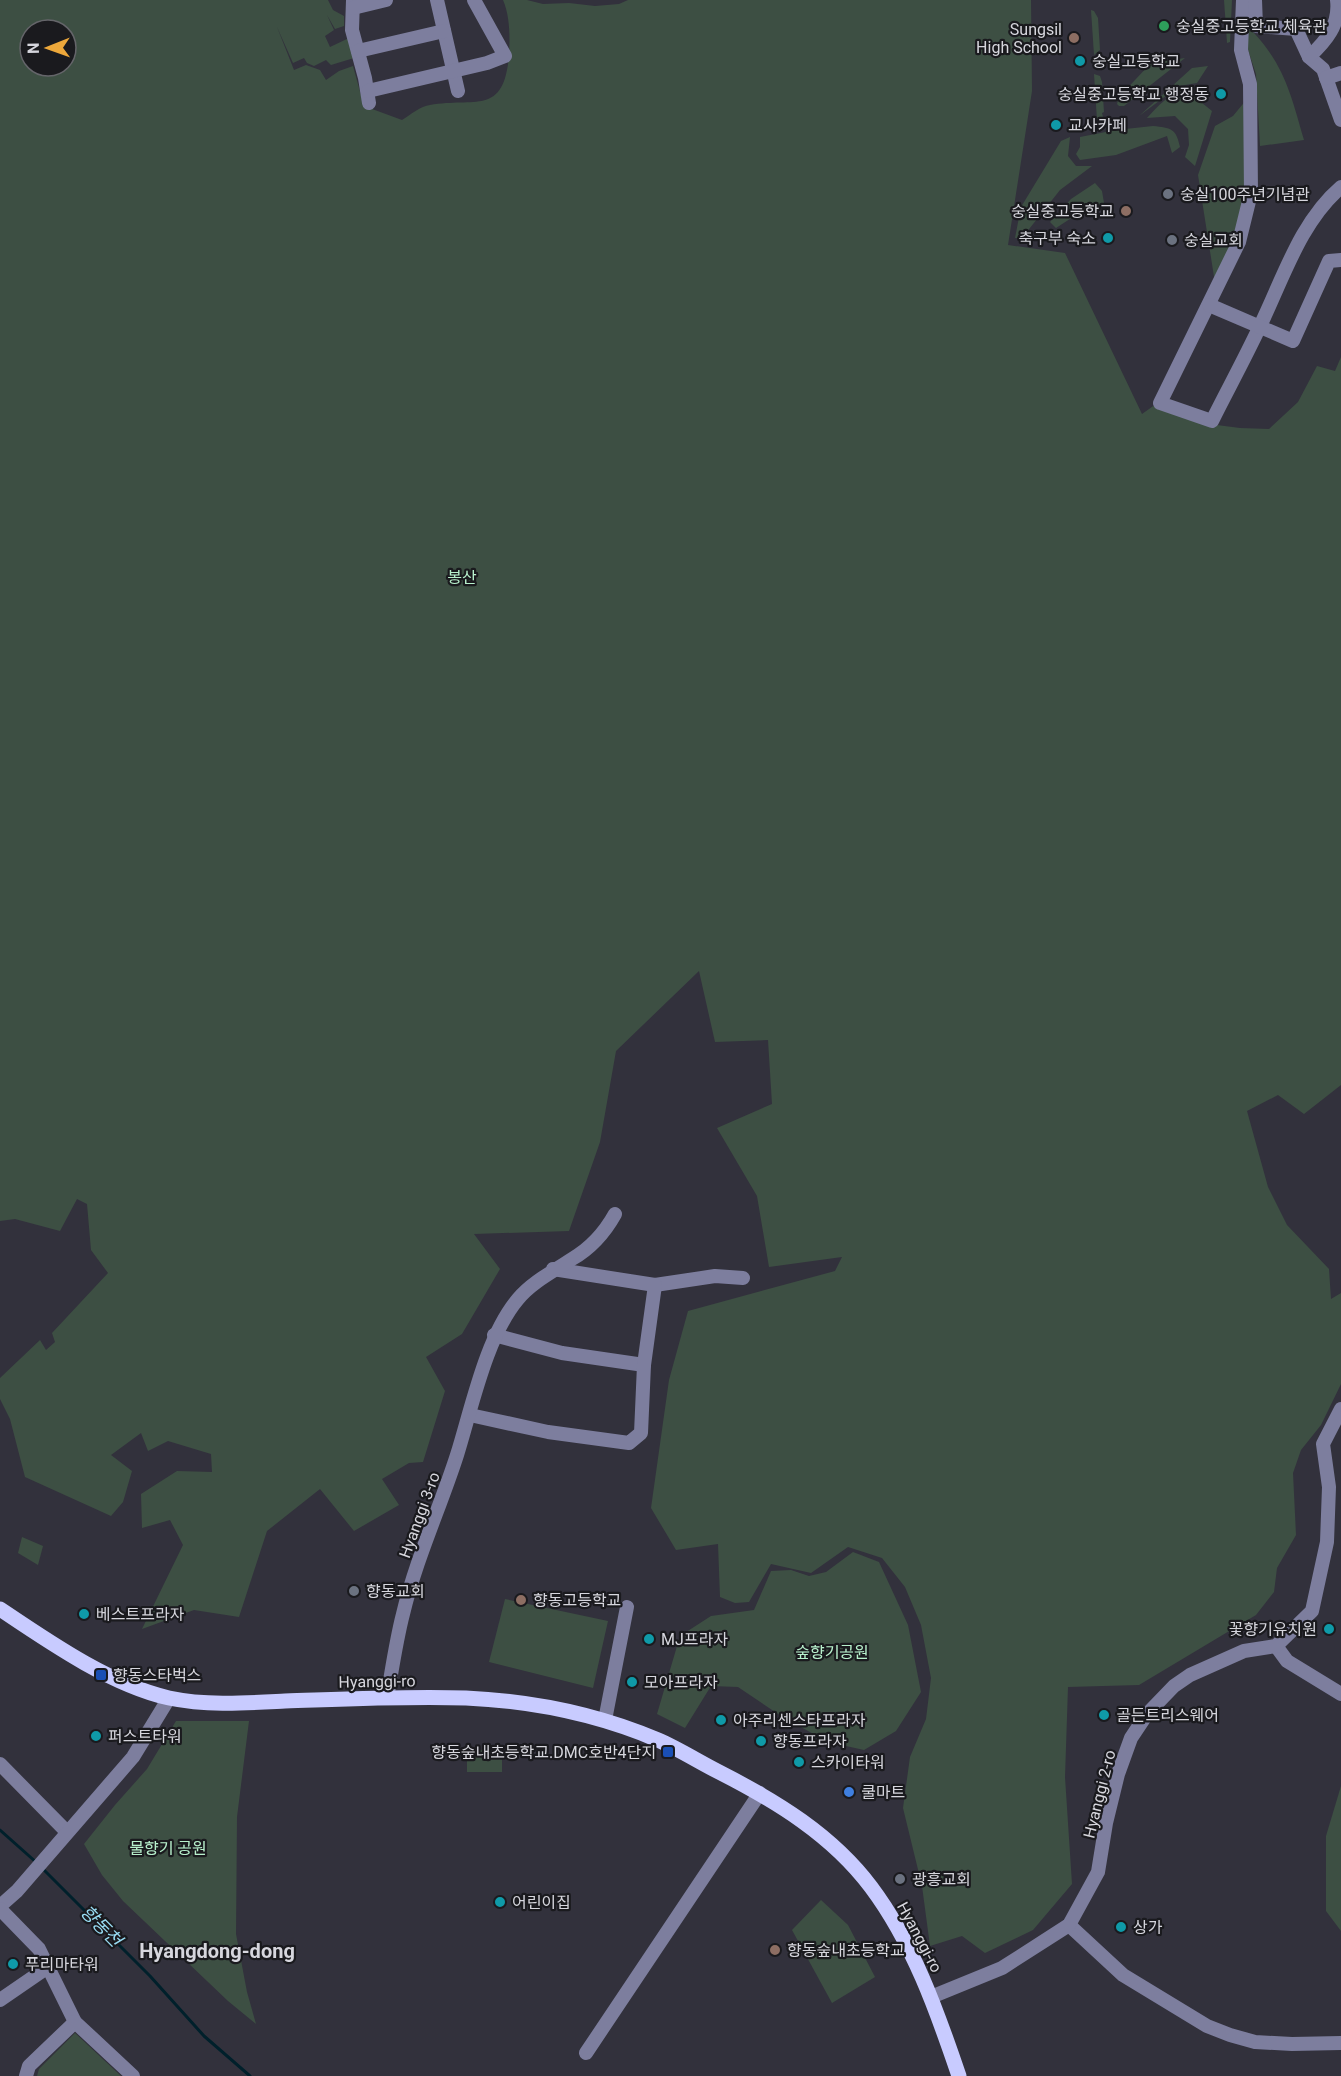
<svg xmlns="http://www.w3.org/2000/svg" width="1341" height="2076" viewBox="0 0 1341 2076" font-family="Roboto,'Noto Sans KR',sans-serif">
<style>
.green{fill:#3d4f43;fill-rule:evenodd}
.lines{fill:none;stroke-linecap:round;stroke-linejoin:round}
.stream{stroke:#00202b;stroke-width:3}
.minor{stroke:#7d7e9e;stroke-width:14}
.major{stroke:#c8cbff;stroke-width:15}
.leisure-dot{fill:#2e9e5b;stroke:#1a1a1e;stroke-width:2}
.education-dot{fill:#8d6e63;stroke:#1a1a1e;stroke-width:2}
.culture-dot{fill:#0f9aa8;stroke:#1a1a1e;stroke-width:2}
.worship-dot{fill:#6b7280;stroke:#1a1a1e;stroke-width:2}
.transit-dot{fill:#1a4fb4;stroke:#1a1a1e;stroke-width:2}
.shop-dot{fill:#3f7fe0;stroke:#1a1a1e;stroke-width:2}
.labels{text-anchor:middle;stroke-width:4.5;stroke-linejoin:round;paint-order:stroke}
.poi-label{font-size:16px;fill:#d6d6dd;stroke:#1a1a1e;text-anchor:start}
.park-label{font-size:16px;fill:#b8f1cd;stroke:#1a1a1e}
.street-label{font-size:16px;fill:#d6d6dd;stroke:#1a1a1e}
.water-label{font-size:18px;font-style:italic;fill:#98dcf3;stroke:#1a1a1e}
.quarter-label{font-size:20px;font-weight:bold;fill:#d6d6dd;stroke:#1a1a1e}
</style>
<rect width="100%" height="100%" fill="#32313c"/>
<g class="green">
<path d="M0 0H328L333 10 344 16V26L335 29 327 15 334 30 325 36 330 47 349 38 354 58 331 65 326 60 314 66 307 63 304 58 293 63 277 27 294 70 306 65 320 70 326 80 339 71 353 66 364 106 402 120C410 115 421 106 430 105 475 97 504 117 509 55 510 37 510 16 503 0H527L543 4 569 3 595 6 619 4 628 0H1031L1032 91 1008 245 1065 253 1142 414 1156 404 1209 424 1240 428 1269 429 1298 402 1317 366 1335 371 1341 357V1085L1304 1114 1278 1095 1247 1111 1268 1187 1287 1225 1329 1269 1331 1299 1341 1293V1384L1321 1425 1301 1450 1293 1473 1296 1535 1277 1568 1274 1592 1256 1615 1139 1685 1068 1687 1065 1777 1072 1884 1033 1930 985 1953 962 1936 930 1946 922 1886 903 1808 910 1757 926 1719 931 1678 921 1625 905 1587 882 1558 848 1547 811 1573 771 1564 749 1602 735 1603 720 1597 718 1544 676 1550 651 1508 669 1380 688 1311 835 1271 842 1257 769 1267 757 1196 717 1128 772 1104 768 1040 715 1042 699 971 616 1051 600 1142 569 1231 474 1234 500 1269 462 1334 426 1357 445 1391 423 1462 409 1463 382 1479 399 1505 354 1531 320 1489 267 1531 239 1617 194 1610 142 1629 183 1545 170 1520 142 1528 141 1494 177 1471 212 1472 211 1454 168 1441 148 1451 141 1433 111 1455 132 1471 123 1502 111 1516 25 1477 10 1419 0 1399V1378L40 1340 46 1350 55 1342 52 1333 108 1273 91 1250 87 1204 77 1199 60 1231 15 1219 0 1221ZM30 30H66V66H30Z"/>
<path d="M1224 0H1232L1230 42 1227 43Z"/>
<path d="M1091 10 1094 11 1098 18 1100 50 1094 55Z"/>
<path d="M1245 24C1283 60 1290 91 1304 140L1260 146 1256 74 1247 47Z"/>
<path d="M1185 58 1124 106H1119L1117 104 1119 97 1151 63Z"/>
<path d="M1208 66 1197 83 1179 86 1139 116 1192 68Z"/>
<path d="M1094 74 1100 76 1102 82 1104 112 1102 113 1103 117 1097 120Z"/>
<path d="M1186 90 1212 111 1195 166 1185 157 1189 145 1188 129 1175 116 1147 118C1159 105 1168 94 1186 90Z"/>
<path d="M1247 99V190L1235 244 1215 283 1198 175 1215 126 1233 116Z"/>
<path d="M1153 126C1171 128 1176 128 1180 147L1172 153 1167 136 1116 155 1080 160 1076 154 1080 147V137L1116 130Z"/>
<path d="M1070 137 1068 156 1076 166H1092L1060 190 1022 238H1015L1021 207 1061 141Z"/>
<path d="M1095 183 1102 191 1105 209 1096 202 1056 228 1050 222 1071 199Z"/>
<path d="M22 1537 43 1546 38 1565 18 1553Z"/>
<path d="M853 1552 879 1562 908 1625 921 1692 896 1731 864 1750 828 1742 781 1716 738 1687 711 1686 685 1728 657 1714 680 1636 711 1616 754 1610 771 1571 791 1570 809 1576 826 1572Z"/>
<path d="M505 1599 608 1621 593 1688 489 1662Z"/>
<path d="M176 1721H249L237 1817 236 1934 247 1992 256 2024 228 2001 123 1901 102 1875 84 1844 115 1805 147 1769Z"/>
<path d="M467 1749 502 1751V1772H467Z"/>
<path d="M1341 1786V1931L1326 1911V1836Z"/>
<path d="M821 1900 848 1925 875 1977 832 2003 792 1930Z"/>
<path d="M75 2033 121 2076H37L39 2069Z"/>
</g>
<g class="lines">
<g class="stream">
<path d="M0 1830 37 1863"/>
<path d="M41 1867 150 1976 204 2036 250 2076"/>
</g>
<g class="minor">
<path d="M353 0 352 30 365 78 369 103"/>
<path d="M437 0 458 91"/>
<path d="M1243 0 1241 50 1250 84 1251 193 1239 242 1160 403 1212 421C1228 389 1245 358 1260 326 1283 279 1300 222 1341 187"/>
<path d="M1255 0 1256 26 1296 29 1309 57 1323 69 1341 120"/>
<path d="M353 8 386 0"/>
<path d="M358 51 444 31"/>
<path d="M1309 57C1326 41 1340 25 1337 0"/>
<path d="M1326 78 1341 73"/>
<path d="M368 91 487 63 505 56 474 0"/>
<path d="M1209 305 1293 341 1329 261 1341 260"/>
<path d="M655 1285 715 1276 743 1278"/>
<path d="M494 1335 562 1353 644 1365"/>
<path d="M470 1415 548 1432 629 1443 641 1433 644 1365 655 1285 553 1269"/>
<path d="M1276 1646 1287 1661 1341 1694"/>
<path d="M387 1698C392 1670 396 1641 403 1614 416 1559 440 1508 457 1455 472 1407 486 1337 518 1299 532 1282 554 1271 572 1259 591 1248 605 1232 615 1214"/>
<path d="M605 1720 627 1607"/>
<path d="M0 1764 67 1832"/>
<path d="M0 1906 17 1891 133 1757 169 1698"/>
<path d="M0 1909 39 1949 75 2022 133 2076"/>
<path d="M1069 1925 1123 1975 1207 2026 1230 2035 1255 2042 1292 2044 1341 2043"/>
<path d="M931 1997 1002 1968 1069 1925 1098 1872 1106 1823 1118 1774 1131 1738 1147 1714 1174 1686 1190 1675 1244 1651 1276 1646 1312 1611 1327 1542 1329 1487 1323 1444 1341 1409"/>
<path d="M0 2000 48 1967"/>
<path d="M586 2053 760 1793"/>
<path d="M26 2076 29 2066 75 2022"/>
</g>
<path class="major" d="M0 1609C49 1642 111 1685 169 1698 207 1706 247 1703 285 1701 345 1699 406 1696 466 1698 531 1701 597 1714 658 1740 679 1749 699 1762 719 1772 776 1801 832 1835 871 1887 913 1943 937 2011 959 2076"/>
</g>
<circle class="leisure-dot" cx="1164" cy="26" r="6"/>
<g class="education-dot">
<circle cx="1074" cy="38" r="6"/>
<circle cx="1126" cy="211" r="6"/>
<circle cx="521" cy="1600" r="6"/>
<circle cx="775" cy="1950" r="6"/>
</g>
<g class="culture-dot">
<circle cx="1080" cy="61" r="6"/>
<circle cx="1221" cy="94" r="6"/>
<circle cx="1056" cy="125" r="6"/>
<circle cx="1108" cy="238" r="6"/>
<circle cx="84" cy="1614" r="6"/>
<circle cx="1329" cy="1629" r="6"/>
<circle cx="649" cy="1639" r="6"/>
<circle cx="632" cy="1682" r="6"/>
<circle cx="1104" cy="1715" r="6"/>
<circle cx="721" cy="1720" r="6"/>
<circle cx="96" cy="1736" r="6"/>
<circle cx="761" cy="1741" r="6"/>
<circle cx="799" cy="1762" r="6"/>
<circle cx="500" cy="1902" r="6"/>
<circle cx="1121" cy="1927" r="6"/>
<circle cx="13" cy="1964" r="6"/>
</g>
<g class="worship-dot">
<circle cx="1168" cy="194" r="6"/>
<circle cx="1172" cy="240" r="6"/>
<circle cx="354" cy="1591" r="6"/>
<circle cx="900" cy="1879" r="6"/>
</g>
<g class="transit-dot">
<rect x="95" y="1669" width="12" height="12" rx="3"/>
<rect x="662" y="1746" width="12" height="12" rx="3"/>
</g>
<circle class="shop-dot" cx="849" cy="1792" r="6"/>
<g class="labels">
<g class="poi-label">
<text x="1176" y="32">숭실중고등학교 체육관</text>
<text x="1062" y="35" text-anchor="end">Sungsil<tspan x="1062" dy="18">High School</tspan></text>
<text x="1092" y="67">숭실고등학교</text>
<text x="1209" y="100" text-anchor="end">숭실중고등학교 행정동</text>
<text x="1068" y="131">교사카페</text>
<text x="1180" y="200">숭실100주년기념관</text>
<text x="1114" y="217" text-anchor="end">숭실중고등학교</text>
<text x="1096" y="244" text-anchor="end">축구부 숙소</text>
<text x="1184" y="246">숭실교회</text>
<text x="366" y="1597">향동교회</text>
<text x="533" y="1606">향동고등학교</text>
<text x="96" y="1620">베스트프라자</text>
<text x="1317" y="1635" text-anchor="end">꽃향기유치원</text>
<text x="661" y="1645">MJ프라자</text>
<text x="113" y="1681">향동스타벅스</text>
<text x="644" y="1688">모아프라자</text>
<text x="1116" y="1721">골든트리스웨어</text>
<text x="733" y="1726">아주리센스타프라자</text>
<text x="108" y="1742">퍼스트타워</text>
<text x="773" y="1747">향동프라자</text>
<text x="656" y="1758" text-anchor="end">향동숲내초등학교.DMC호반4단지</text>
<text x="811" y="1768">스카이타워</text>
<text x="861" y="1798">쿨마트</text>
<text x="912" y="1885">광흥교회</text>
<text x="512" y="1908">어린이집</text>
<text x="1133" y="1933">상가</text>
<text x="787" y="1956">향동숲내초등학교</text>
<text x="25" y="1970">푸리마타워</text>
</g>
<g class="park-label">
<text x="462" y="583">봉산</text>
<text x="832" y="1658">숲향기공원</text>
<text x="168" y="1854">물향기 공원</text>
</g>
<g class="street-label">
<text transform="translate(419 1515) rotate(-70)" y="6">Hyanggi 3-ro</text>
<text transform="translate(377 1681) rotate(-1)" y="6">Hyanggi-ro</text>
<text transform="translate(1099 1794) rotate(-76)" y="6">Hyanggi 2-ro</text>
<text transform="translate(920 1937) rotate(62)" y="6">Hyanggi-ro</text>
</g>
<g class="water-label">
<text transform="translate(101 1926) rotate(45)" y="6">향동천</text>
</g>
<g class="quarter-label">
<text x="217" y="1958">Hyangdong-dong</text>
</g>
</g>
<g transform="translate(48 48) rotate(269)"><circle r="28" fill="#1a1a1e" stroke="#65656a" stroke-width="1.5"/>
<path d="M0-4.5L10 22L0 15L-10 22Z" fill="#eda83b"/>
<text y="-9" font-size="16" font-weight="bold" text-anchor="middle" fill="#d6d6dd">N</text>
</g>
</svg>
